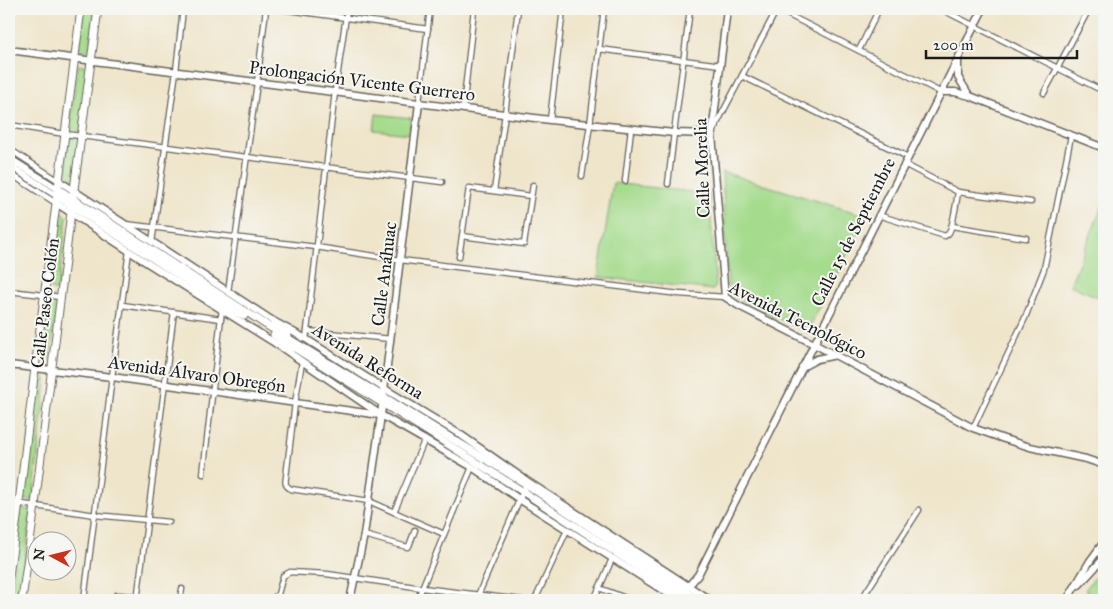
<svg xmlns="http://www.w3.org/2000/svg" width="1113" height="609" viewBox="0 0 1113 609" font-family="'IM FELL Great Primer',serif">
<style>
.green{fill:#a4db8c;stroke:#607c54}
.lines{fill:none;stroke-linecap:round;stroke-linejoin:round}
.street-casing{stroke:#666259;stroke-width:7}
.secondary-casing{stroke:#666259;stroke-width:9}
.primary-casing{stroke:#666259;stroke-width:9}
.street{stroke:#fff;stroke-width:4.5}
.secondary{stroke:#fff;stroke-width:6}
.primary{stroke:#fff;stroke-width:7}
.labels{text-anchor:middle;stroke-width:4;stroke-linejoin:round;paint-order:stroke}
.street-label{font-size:18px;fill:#1c1c1c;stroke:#f6f6f2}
</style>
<rect width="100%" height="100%" fill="#f6f6f2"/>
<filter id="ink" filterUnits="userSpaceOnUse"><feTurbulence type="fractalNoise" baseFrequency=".02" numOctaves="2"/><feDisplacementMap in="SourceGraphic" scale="10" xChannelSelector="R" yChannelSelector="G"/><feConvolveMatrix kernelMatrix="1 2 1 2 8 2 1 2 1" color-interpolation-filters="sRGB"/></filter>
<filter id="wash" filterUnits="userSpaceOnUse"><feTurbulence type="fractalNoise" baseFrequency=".0096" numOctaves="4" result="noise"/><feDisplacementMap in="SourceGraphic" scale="20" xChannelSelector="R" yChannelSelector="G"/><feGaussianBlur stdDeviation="1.12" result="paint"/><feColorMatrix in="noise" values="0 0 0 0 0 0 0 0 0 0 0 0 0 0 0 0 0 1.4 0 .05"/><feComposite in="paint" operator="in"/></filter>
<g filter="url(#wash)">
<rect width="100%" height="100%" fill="#efe5ca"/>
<g class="green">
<path d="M84 9H95L90 48 87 51 81 50 79 46Z"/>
<path d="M78 65 89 67 74 186 62 180Z"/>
<path d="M376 114 411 118 409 134 374 130Z"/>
<path d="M722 172 867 216 807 332 734 297 728 285Z"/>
<path d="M613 183 709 194 716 286 713 290 598 277Z"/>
<path d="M1104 202V300L1070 285Z"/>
<path d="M61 213 65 214 67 217 58 288 54 291 49 287 57 216Z"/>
<path d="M47 300 57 301 50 358 47 361 44 362 40 360 39 357Z"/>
<path d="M42 376 46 378V382L33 500H22L36 380 38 377Z"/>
<path d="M21 508 31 510 20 600H9Z"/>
<path d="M1104 566V600H1101L1085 590Z"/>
</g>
</g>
<g filter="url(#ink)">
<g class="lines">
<defs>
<g id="street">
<path d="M281 9 428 29"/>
<path d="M777 9 940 92"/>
<path d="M941 9 1097 88"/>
<path d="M599 49 721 65"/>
<path d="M859 50 879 9"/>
<path d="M742 76 908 157"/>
<path d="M1044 93 1089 9"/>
<path d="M419 103 430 9"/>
<path d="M463 109 474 9"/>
<path d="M550 120 563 9"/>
<path d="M9 125 65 134 442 182"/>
<path d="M714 129 777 9"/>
<path d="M9 149 59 181"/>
<path d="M904 164 958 192 1031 202"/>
<path d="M9 173 56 203"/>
<path d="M582 176 590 125 604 9"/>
<path d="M625 181 631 129"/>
<path d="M668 184 674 133 690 9"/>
<path d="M494 191 505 114 518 9"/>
<path d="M878 215 945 236C946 235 947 235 948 234 952 231 957 199 958 192"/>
<path d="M125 224 316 247 400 260 679 294 725 297"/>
<path d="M952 226 1026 238"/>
<path d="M462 236 524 244 533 185"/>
<path d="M152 242 176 71 183 9"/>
<path d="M459 257 469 188 531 196"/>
<path d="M9 291 61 297"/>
<path d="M228 292 257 83 266 9"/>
<path d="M122 305 221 319"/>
<path d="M307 331 391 339"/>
<path d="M306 339 335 92 347 9"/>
<path d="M302 362 295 403 286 477C285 483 285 486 291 489L369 501 444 534"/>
<path d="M973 428 1025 318 1044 269 1071 136"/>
<path d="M203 474 222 309"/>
<path d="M9 502 95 515 169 522"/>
<path d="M394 512 425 439"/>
<path d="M364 535 407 547 409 546 415 530"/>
<path d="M599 588 631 600"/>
<path d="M117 595 136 596 138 593 174 312"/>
<path d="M84 600 112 377 129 251"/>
<path d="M180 600 182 589"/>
<path d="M272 600 278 594 283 576 290 572 327 574 422 588 522 600"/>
<path d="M417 600 472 467"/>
<path d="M476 600 527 482"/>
<path d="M535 600 567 530"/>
<path d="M594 600 612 559"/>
<path d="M861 600 919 510"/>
</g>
<g id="secondary">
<path d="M727 9 712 134 725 297 739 306 814 344 973 428 1004 439 1030 447 1086 459 1104 465"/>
<path d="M9 50 550 120 674 133 712 134"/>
<path d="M958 60V77L969 95"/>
<path d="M940 92H955L970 96 1104 148"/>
<path d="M9 158 58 189"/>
<path d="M9 165 57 196"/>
<path d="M59 181 273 321 306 339 385 389 461 435 527 481 710 600"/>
<path d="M56 203 149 264 278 345 381 415 472 467 519 499 678 600"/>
<path d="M9 365 112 377 380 415"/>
<path d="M802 367 817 359 836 355"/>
<path d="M1079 585 1104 558"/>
<path d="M686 589 698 575 983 9"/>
<path d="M350 600 364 535 381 415 419 103"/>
<path d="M1067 600 1090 561 1104 542"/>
</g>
<g id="primary">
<path d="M58 189 268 326 526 484 698 600"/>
<path d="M57 196 223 304 244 316"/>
<path d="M273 321 287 334"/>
<path d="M274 335 522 491 688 600"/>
<path d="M278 345 292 348"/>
<path d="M9 576 19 503 35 368 81 9"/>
<path d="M22 600 35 505 71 212 98 9"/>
</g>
</defs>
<use href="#street" class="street-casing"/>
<use href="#secondary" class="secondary-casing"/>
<use href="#primary" class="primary-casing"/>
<use href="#street" class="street"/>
<use href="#secondary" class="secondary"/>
<use href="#primary" class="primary"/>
</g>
</g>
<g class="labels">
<g class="street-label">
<text transform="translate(362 81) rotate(7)" y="6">Prolongación Vicente Guerrero</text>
<text transform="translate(702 168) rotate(-92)" y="6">Calle Morelia</text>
<text transform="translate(853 232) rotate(-63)" y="6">Calle 15 de Septiembre</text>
<text transform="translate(384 274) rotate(-83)" y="6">Calle Anáhuac</text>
<text transform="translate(45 303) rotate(-83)" y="6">Calle Paseo Colón</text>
<text transform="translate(798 320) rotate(27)" y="6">Avenida Tecnológico</text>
<text transform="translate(368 361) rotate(32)" y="6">Avenida Reforma</text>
<text transform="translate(197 374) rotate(8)" y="6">Avenida Álvaro Obregón</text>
</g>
</g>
<rect width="1113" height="609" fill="none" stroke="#f6f6f2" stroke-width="30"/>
<g transform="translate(52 556) rotate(277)"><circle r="24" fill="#f6f6f2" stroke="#9f9f9c"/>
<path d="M0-4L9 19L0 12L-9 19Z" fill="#c8321e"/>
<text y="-8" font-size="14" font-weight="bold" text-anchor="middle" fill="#1c1c1c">N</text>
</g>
<path d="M926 50v8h151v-8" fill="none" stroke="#1c1c1c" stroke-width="2.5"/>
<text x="933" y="50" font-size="15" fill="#1c1c1c" stroke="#f6f6f2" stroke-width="4" paint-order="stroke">200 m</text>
</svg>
